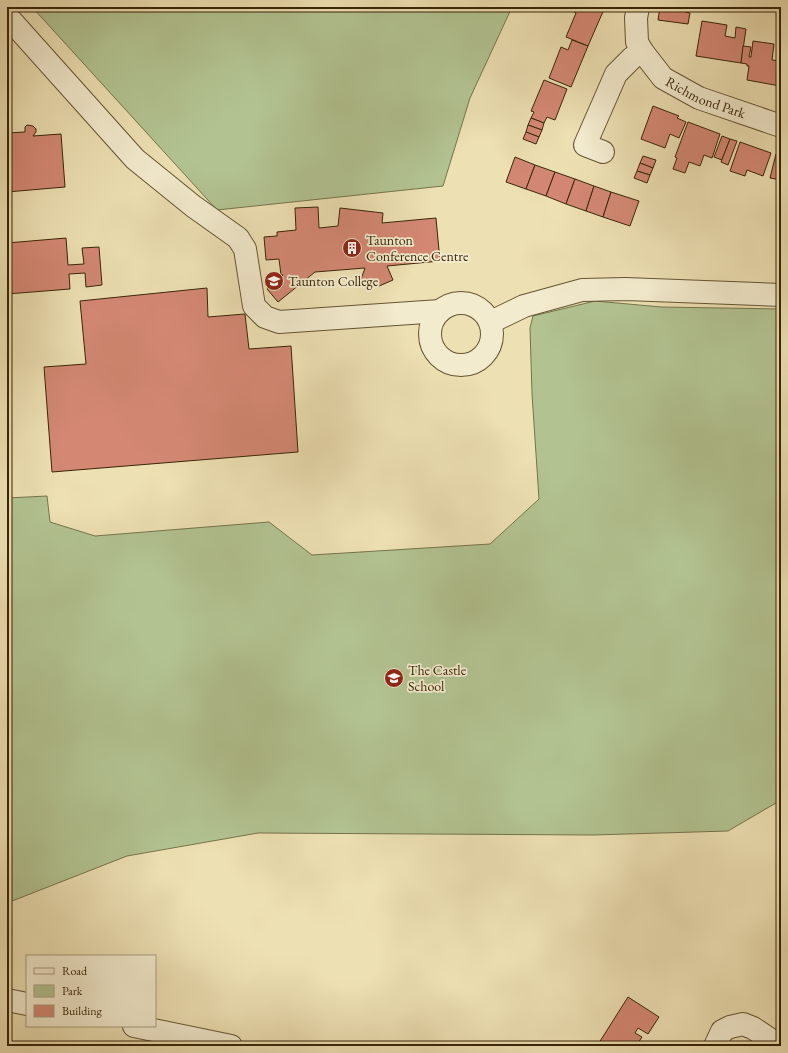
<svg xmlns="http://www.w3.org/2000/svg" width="788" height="1053" viewBox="0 0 788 1053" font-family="'EB Garamond',serif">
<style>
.green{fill:#b2c391;stroke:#75744c}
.building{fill:#d48874;stroke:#382507}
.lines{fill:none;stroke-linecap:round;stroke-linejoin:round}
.minor-casing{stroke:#655432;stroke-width:24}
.minor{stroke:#f3ebce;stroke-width:22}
.labels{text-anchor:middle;stroke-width:3.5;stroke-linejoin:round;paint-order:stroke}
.street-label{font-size:14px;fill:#382507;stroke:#f3ebce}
.poi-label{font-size:14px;fill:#382507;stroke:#f3ebce;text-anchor:start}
</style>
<rect width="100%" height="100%" fill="#ede0b3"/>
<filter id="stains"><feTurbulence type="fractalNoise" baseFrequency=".005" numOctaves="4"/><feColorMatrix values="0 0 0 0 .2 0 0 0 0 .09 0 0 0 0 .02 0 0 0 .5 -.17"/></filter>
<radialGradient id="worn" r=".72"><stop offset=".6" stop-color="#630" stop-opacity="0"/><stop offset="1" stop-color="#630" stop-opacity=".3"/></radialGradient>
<g class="green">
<path d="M32 7H512L470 98 443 186 217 210Z"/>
<path d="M595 301 661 307 781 309V800L728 831 593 835 258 833 127 856 7 903V498L47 496 50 522 95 536 269 522 312 555 490 544 539 499 532 394 530 328 533 316Z"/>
</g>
<g class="building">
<path d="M572 7H605L588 46 566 37 576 13 571 10Z"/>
<path d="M660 7H686L685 12 690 13 688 24 658 20Z"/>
<path d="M702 21 727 25 725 36 735 38 736 27 746 29 741 63 696 56Z"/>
<path d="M572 40 588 46 571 87 549 78 561 47 568 50Z"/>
<path d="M753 41 774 44 772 60 781 61 780 86 747 80 749 66H747V64L741 63 743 46 751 47 749 57H751Z"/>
<path d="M544 80 567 89 555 120 547 117 544 123 531 118 534 112 531 111Z"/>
<path d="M653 106 679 116 677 118 686 122 679 138 670 134 665 148 641 139Z"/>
<path d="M531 118 544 123 542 130 528 125Z"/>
<path d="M688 122 720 134 712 158 704 155 700 166 689 162 685 173 673 169 677 158 675 157Z"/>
<path d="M27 125 33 126 36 129V132L33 136 61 134 65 187 7 192V133L25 132V127Z"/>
<path d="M528 125 542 130 539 137 526 132Z"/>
<path d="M526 132 539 137 536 144 523 139Z"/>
<path d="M722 136 730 139 722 160 714 157Z"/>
<path d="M730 139 737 141 728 165 721 162Z"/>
<path d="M740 142 771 153 763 176 747 170 745 176 730 171Z"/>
<path d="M776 154 781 155V187L779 186 781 180 770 178Z"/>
<path d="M643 156 656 160 653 168 640 163Z"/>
<path d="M515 157 535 165 526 189 506 182Z"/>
<path d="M640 163 653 168 650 175 637 171Z"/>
<path d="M535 165 555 172 546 196 526 189Z"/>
<path d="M637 171 650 175 647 183 634 178Z"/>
<path d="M555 172 575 179 566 204 546 196Z"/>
<path d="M575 179 594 186 586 211 566 204Z"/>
<path d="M594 186 611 192 603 217 586 211Z"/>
<path d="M611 192 639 201 630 226 603 217Z"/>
<path d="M318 207 319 228 338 226 340 208 383 213 382 223 436 218 440 261 387 266 393 280 379 286H375L360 282 365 268 315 272 278 302 267 289 283 275H281L279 259 266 260 264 237 277 236V232L296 230 295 208Z"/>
<path d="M66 238 68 265 84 264 82 248 99 247 102 285 86 287 85 273 69 274 70 289 7 294V243Z"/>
<path d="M207 288 208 317 245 314 249 349 291 346 298 452 52 472 44 367 86 364 80 301Z"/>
<path d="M628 997 659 1017 648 1034 638 1028 635 1033 642 1037 636 1046H632L629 1044 628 1046H597Z"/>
</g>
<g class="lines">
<defs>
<g id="minor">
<path id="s1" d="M638 7 636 18 637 42 642 51 663 78 699 98 781 126"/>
<path d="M7 16 135 159 193 206 238 238 245 249 254 306 265 317 279 322 440 311"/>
<path d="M603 152 585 145 616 74 632 58 642 51"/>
<circle cx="461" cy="334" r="31"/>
<path d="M491 322 524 306 582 290 626 289 781 295"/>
<path d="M7 1000 27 1004"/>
<path d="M134 1026 231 1046"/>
<path d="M715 1046 722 1031 730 1027 743 1024 753 1028 780 1046"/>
</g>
</defs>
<use href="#minor" class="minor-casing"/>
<use href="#minor" class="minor"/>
</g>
<defs>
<symbol id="building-disc" viewBox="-11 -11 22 22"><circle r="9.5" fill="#8f2418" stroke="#f3ebce"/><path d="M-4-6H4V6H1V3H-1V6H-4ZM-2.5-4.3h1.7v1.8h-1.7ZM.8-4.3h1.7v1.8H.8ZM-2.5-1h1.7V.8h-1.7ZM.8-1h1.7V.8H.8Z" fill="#fff"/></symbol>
<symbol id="university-disc" viewBox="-11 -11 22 22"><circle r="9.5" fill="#8f2418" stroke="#f3ebce"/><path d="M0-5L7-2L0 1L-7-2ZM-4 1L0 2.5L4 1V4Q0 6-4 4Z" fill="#fff"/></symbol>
<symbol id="school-disc" viewBox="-11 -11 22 22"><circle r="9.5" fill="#8f2418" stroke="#f3ebce"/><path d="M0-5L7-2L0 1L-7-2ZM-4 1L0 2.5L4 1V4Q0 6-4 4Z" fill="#fff"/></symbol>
</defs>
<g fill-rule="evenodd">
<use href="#building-disc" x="341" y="237" width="22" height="22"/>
<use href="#university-disc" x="263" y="270" width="22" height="22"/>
<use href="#school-disc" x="383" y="667" width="22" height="22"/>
</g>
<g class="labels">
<g class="street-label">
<text dy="5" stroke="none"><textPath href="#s1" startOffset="127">Richmond Park</textPath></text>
</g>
<g class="poi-label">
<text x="366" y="245">Taunton<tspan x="366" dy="16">Conference Centre</tspan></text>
<text x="288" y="286">Taunton College</text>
<text x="408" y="675">The Castle<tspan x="408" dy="16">School</tspan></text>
</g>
</g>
<rect width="788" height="1053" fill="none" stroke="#ede0b3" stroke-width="24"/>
<rect x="8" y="8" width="772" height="1037" fill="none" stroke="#382507" stroke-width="2"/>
<rect x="12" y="12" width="764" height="1029" fill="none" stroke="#382507"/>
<rect x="26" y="955" width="130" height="72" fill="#f3ebce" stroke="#a89c7e"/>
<rect x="34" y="968" width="20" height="6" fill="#f3ebce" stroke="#a89c7e"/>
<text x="62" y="975" font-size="12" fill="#382507">Road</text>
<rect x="34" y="985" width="20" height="12" fill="#b2c391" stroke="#a89c7e"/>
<text x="62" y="995" font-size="12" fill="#382507">Park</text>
<rect x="34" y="1005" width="20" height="12" fill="#d48874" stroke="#a89c7e"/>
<text x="62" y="1015" font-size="12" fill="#382507">Building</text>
<rect width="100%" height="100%" filter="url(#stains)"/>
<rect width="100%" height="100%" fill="url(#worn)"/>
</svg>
